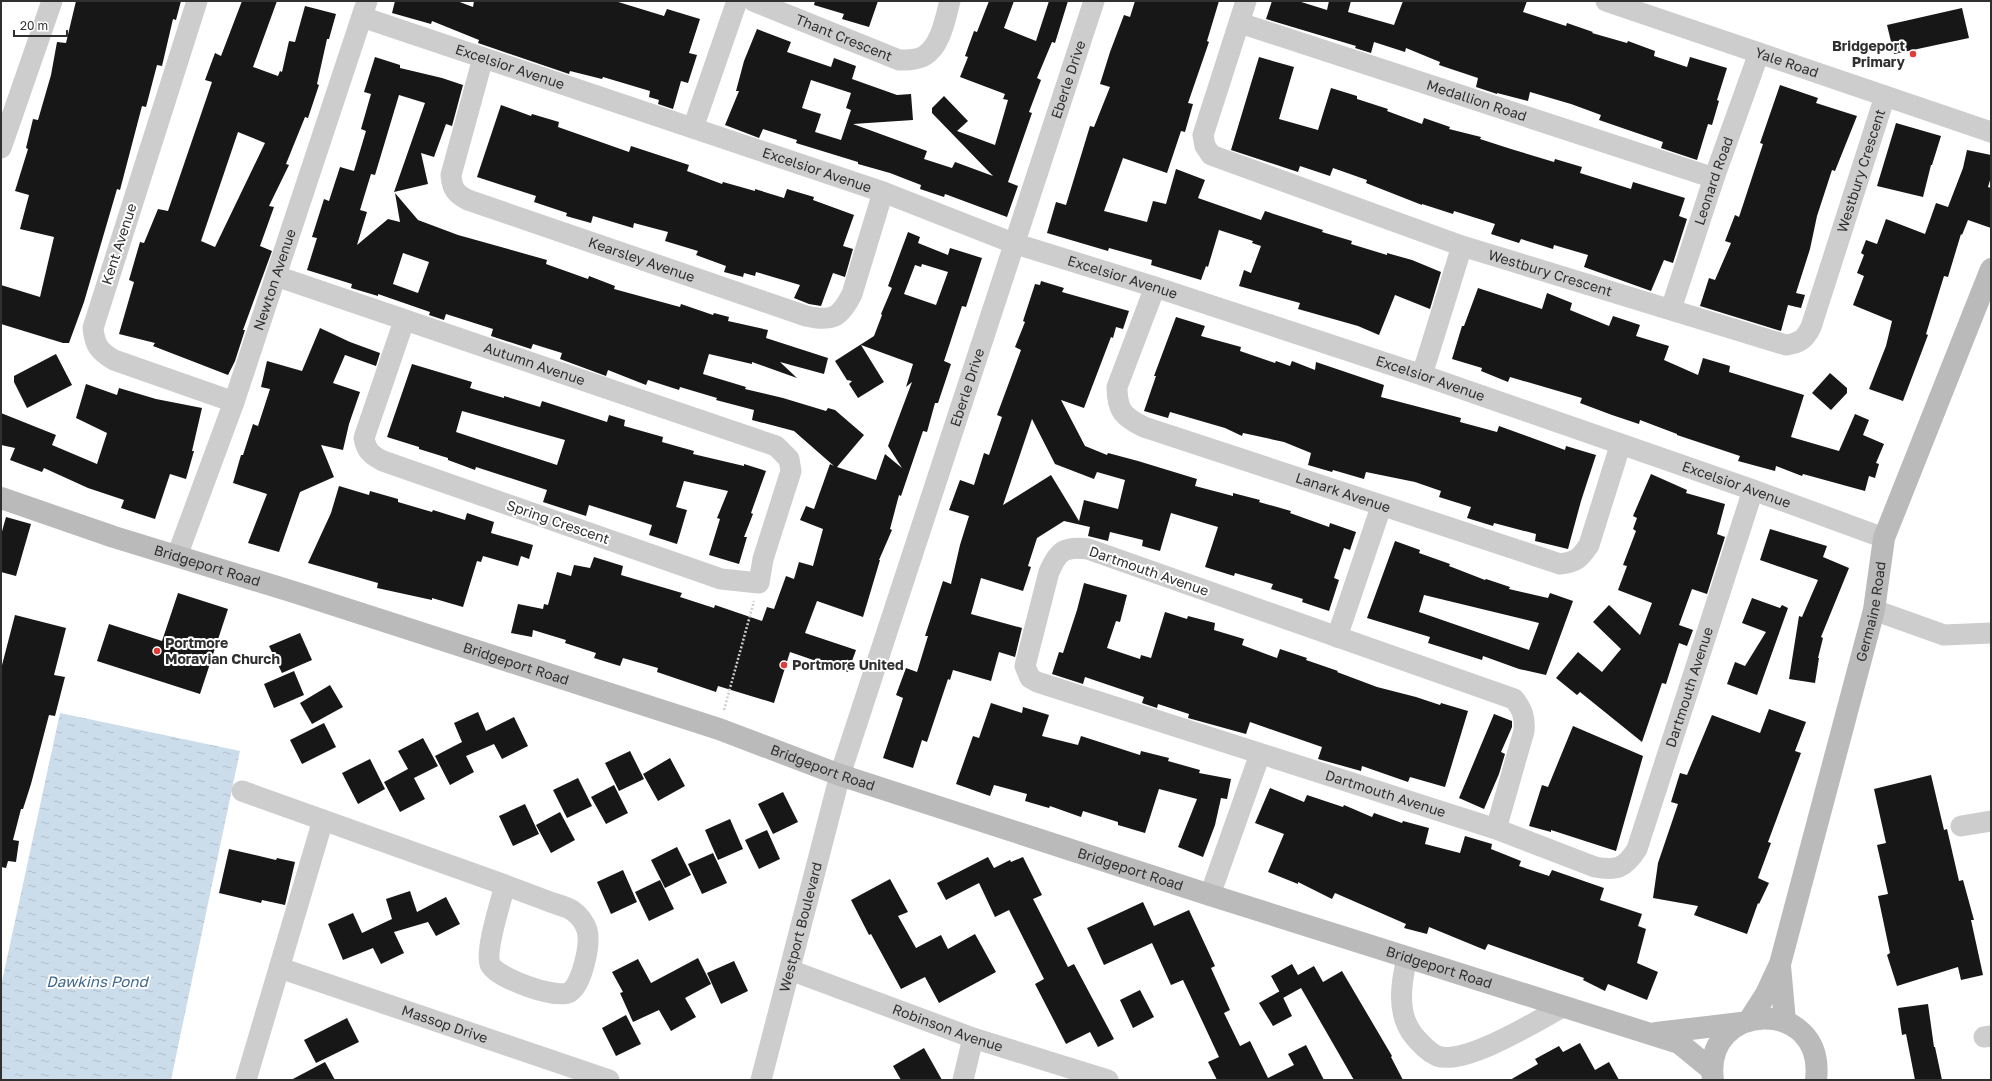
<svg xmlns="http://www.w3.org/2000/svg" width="1992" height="1081" viewBox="0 0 1992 1081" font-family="'Golos Text',sans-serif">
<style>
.water{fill:url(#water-ripples)}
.building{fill:#171717;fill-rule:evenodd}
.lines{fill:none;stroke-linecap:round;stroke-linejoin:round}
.path{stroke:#cdcdcd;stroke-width:2.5;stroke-dasharray:2 2;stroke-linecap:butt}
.street{stroke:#cdcdcd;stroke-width:21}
.secondary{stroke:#bababa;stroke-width:22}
.poi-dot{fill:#e03c38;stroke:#fff;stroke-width:1.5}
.labels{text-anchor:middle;stroke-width:4;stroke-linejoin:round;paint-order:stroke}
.street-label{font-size:14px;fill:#303030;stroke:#fff}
.poi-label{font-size:14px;font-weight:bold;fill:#303030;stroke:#fff;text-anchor:start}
.water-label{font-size:15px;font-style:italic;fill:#3f6990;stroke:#fff}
</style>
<defs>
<pattern id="water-ripples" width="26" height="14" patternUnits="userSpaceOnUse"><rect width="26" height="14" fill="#cbdceb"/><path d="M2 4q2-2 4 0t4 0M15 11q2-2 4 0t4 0" fill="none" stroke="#afbdca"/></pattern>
</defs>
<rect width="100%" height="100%" fill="#fff"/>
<path class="water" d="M60 713 240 751 171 1080H1V986Z"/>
<g class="building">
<path d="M76 1H181L176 20 173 19 162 66 157 65 146 107 142 106 120 190 117 189 84 302 69 343H63L1 324V285L40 297 54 237 20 229 29 195 15 191 28 149 26 148 33 119 38 120 51 75 57 42 66 43Z"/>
<path d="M242 1H277L253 67 278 76 280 71 282 72 289 41 295 42 305 6 336 14 329 39H327L317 84 319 85 308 118 305 117 286 164 289 165 269 206 274 207 260 246 272 251 243 330H245L235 361 228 375 153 346 155 343 119 334 134 282 129 280 140 242 144 243 158 209 168 211 212 82 205 80 215 53 221 56ZM238 132 265 143 215 247 201 241Z"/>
<path d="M395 1H457L473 7 474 1H615L664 16 667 9 700 19 689 53 697 55 688 83 681 81 673 109 658 104 659 100 649 97 650 91 603 77 602 79 570 71 569 74 478 43 479 40 432 21 431 24 392 13Z"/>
<path d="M815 1H878L869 27 842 19 844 14 814 5Z"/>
<path d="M989 1H1014L1004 28 1036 41 1049 1H1068L1055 43 1052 42 1037 78 1041 80 1029 112 1032 113 1008 182 1018 186 1007 217 945 194 944 197 920 189 921 185 890 173 858 164V162L796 143 797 140 763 129 759 138 725 125 739 91H736L744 61 757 29 791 42 787 52 831 67 834 58 856 66 852 79 897 95 911 94 913 120 853 124 927 151 924 159 952 168 955 162 993 176 932 113V108L944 96 968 121 957 131 995 145 1008 100 1003 99 1005 94 960 77 968 57 965 56 974 31 977 32ZM811 80 851 93 846 108 851 110 841 140 815 132 821 114 802 108Z"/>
<path d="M1135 1H1219L1207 41 1209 42 1188 103 1193 104 1185 132 1181 131 1167 173 1123 158 1104 211 1147 222 1153 201 1166 204 1176 169 1205 180 1198 198 1261 220 1265 211 1323 230 1322 232 1352 241 1351 244 1387 255V253L1412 260 1441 272 1430 309 1395 295 1379 335 1358 326 1298 309 1300 303 1239 286 1244 270 1251 273 1261 246 1252 243 1253 241 1219 230 1208 267 1206 266 1201 280 1151 265 1152 260 1109 248 1108 251 1047 233 1056 202 1066 205 1090 126 1094 127 1110 87 1100 84 1110 52 1124 15 1130 17Z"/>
<path d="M1272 1H1298L1327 10 1329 1H1351L1348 12 1394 25 1403 1H1527L1523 12 1566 26 1567 23 1593 32 1592 33 1627 43 1628 41 1655 51 1654 56 1687 67 1690 57 1727 68 1717 100 1719 101 1712 125 1708 124 1697 160 1661 148 1663 142 1599 120 1601 115 1571 104 1530 92 1528 101 1497 93V94L1476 87 1478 78 1439 65 1440 62 1406 48 1405 52 1374 42 1371 53 1355 48 1356 46 1266 19Z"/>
<path d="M1962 8 1969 38 1894 54 1887 25Z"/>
<path d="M375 57 400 65V68L442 78 463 85 452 126 446 124 434 157 421 153 428 184 394 192 425 103 399 95 375 175 371 174 360 210 367 212 357 245 388 219 400 222 395 193 418 220 458 235 547 260 546 264 588 279 589 276 615 286 614 289 680 307 681 304 713 315 714 313 729 317 728 321 768 330 766 338 828 358 824 374 780 362 797 378 752 362V364L709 354 703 374 746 387 745 389 783 398 826 411 828 408 835 410 864 435 837 467 876 480 885 454 902 468 888 446 912 382 906 387 913 364 861 345 884 382 858 398 849 384 852 381 847 380 835 361 874 336 882 315 881 314 892 288 888 286 908 232 920 237 918 243 948 255 950 248 982 258 966 307 962 306 949 346 944 361 951 364 938 403H935L927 432 923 431 901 496 899 495 890 529 892 530 879 560H880L863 617 817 601 805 633 856 650 848 672 790 652 774 703 718 686 716 692 657 672 658 668 623 658 620 666 594 658 596 653 565 643 566 640 533 630 532 637 511 633 518 604 543 609 544 604 548 605 557 572 571 576 574 565 590 568 594 557 623 566 621 575 682 593 680 597 714 608 715 605 762 621 767 607 774 609 786 576 794 579 799 562 813 566 823 529 800 520 806 506 814 509 830 464 834 466 794 431 752 420 754 410 716 400 717 398 680 387 679 390 648 380 646 385 608 370 606 376 560 359 562 353 533 344 531 349 491 336 493 329 446 314 444 320 429 315 430 312 378 294V296L351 288 352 284 307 270 317 238 312 237 324 199 329 201 340 167 354 171 366 131 361 129 371 94 364 92ZM403 253 429 262 418 293 393 284ZM922 264 948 272 936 305 904 294 915 265 921 267Z"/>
<path d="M1259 57 1294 67 1279 119 1318 130 1331 88 1357 96V99L1388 109 1387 111 1422 124 1424 118 1450 127 1449 129 1481 137 1480 139 1511 149 1554 162 1555 159 1582 167 1580 173 1631 189 1633 182 1685 198 1679 216 1687 219 1673 263 1664 260 1651 291 1584 267 1588 255 1554 245 1553 249 1521 239 1519 243 1491 234 1495 224 1454 211 1453 214 1422 204V205L1366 183 1367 180 1333 168 1330 176 1300 166 1298 172 1231 150Z"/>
<path d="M1780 85 1818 98 1816 103 1857 116 1835 171 1832 170 1817 216 1810 249 1796 293 1805 295 1801 308 1788 305 1781 331 1700 306 1709 278 1715 280 1731 243 1725 241 1735 215 1739 217 1763 144 1760 143Z"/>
<path d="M501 105 531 116 532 114 559 122 558 127 629 152 631 146 689 165 687 171 722 184 723 182 755 191V189L784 198 787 189 814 197 813 200 854 215 843 246 853 249 845 277 833 273 821 306 809 304 794 298 800 285 756 272 755 276 744 273 743 277 724 272 726 266 696 255 698 251 665 241 668 232 634 223 633 228 593 216 591 223 566 216 567 213 534 202 536 196 477 177Z"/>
<path d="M1896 123 1941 136 1932 165H1931L1923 197 1877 186Z"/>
<path d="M1967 150 1991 155V177L1988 187 1991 188V228L1968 220 1962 235 1961 234 1948 277 1944 276 1926 334 1928 335 1903 401 1869 389 1886 346 1892 321 1853 305 1864 276 1857 273 1864 255 1861 253 1866 240 1877 244 1886 219 1925 234 1936 203 1948 207 1963 168Z"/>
<path d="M1041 281 1064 288 1062 292 1129 311 1123 329 1116 327 1113 338 1111 337 1084 408 1061 400 1085 446 1107 455 1108 453 1138 461 1197 479 1195 486 1233 496V493L1260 500 1259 502 1291 511 1290 513 1329 527 1330 523 1356 532 1350 550 1344 548 1334 578 1339 580 1329 611 1302 602 1303 599 1271 589 1273 584 1235 573 1234 576 1205 567 1218 527 1171 513 1160 551 1142 546 1143 540 1110 532 1108 541 1088 536 1090 527 1064 521 1037 538 1028 566 1031 567 1023 591 981 578 971 614 1022 628 1015 657 999 652 991 681 953 670 950 680 948 679 927 742 922 740 913 768 883 758 903 698 896 695 906 668 917 672 928 636H925L943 581 951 584 960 545 969 516 949 510 960 480 974 485 984 453 989 455 1002 417 997 415 1021 350 1015 347 1025 322 1023 321 1035 284 1040 285ZM1032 419 1055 464 1094 479 1097 472 1125 480 1118 509 1084 500 1079 521 1051 475 1003 505Z"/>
<path d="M1478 288 1542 309 1547 293 1572 303 1570 310 1609 326 1613 316 1640 325 1636 336 1669 346 1664 360 1698 375 1703 358 1730 366 1729 372 1804 395 1791 437 1839 451 1855 414 1869 420 1863 435 1884 444 1876 463 1879 464 1875 478 1869 476 1865 491 1803 474 1802 476 1776 466 1775 471 1738 461 1740 456 1677 435V434L1640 420 1639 424 1612 415 1580 403 1582 398 1510 377 1508 382 1481 371 1482 368 1452 359 1462 326H1464Z"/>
<path d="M1176 317 1205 326 1201 336 1241 347 1240 351 1275 363 1276 361 1290 366 1292 361 1315 370 1316 362 1384 385 1381 397 1461 418 1460 422 1497 432 1499 426 1565 450 1566 446 1596 455 1581 501 1568 549 1535 541 1536 534 1494 523 1493 526 1467 518 1471 507 1439 497 1441 491 1415 482 1366 472 1364 479 1333 470 1332 472 1308 465 1311 453 1284 442 1243 433 1242 436 1225 428 1170 412 1168 418 1144 411 1156 376H1154Z"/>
<path d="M320 328 350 342 380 353 376 366 345 355 333 383 360 392 349 424 343 450 321 445 334 477 300 492 279 552 248 543 267 494 233 483 241 455H243L253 424 258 426 270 389 261 387 267 361 302 371Z"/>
<path d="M56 354 72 385 27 408 14 382V376Z"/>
<path d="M412 364 472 382 470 388 504 398V396L540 407 542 401 607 422 609 415 625 420 624 426 663 437 662 442 694 451 693 454 744 466V464L766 471 751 513 753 514 744 537H747L739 564 709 555 720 519 717 518 728 491 684 481 676 507 687 510 677 544 649 535 652 525 589 505 586 516 543 502 547 490 476 467 475 470 448 460V458L419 449V447L387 437ZM462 411 565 440 557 465 456 432Z"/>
<path d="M1830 373 1847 388V393L1831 410 1812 393Z"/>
<path d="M86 384 117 395 119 388 156 399 202 408 192 451H194L186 479 170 474 155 519 121 508 124 500 88 488 44 468 42 472 10 460 15 448 1 445V413L56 435 52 445 97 464 107 433 76 418Z"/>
<path d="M1651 474 1687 490 1686 493 1725 504 1717 534 1725 537 1707 594 1692 589 1679 625 1693 630 1687 646 1679 643 1666 684 1662 683 1642 742 1580 692 1577 695 1556 678 1578 652 1602 672 1621 649 1593 622 1609 605 1640 635 1652 603 1618 590 1627 566 1623 565 1636 531 1633 529 1637 518 1633 516Z"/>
<path d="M339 486 369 495 370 491 398 499V502L432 512 433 510 465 520 467 513 494 522 491 533 533 545 529 559 521 556 518 566 483 556 481 562 477 561 463 607 432 598V600L377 588 378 583 308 563 331 513Z"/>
<path d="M6 517 31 524 16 576 1 572V535Z"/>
<path d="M1770 529 1827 546 1823 557 1849 568 1821 637 1823 638 1818 658H1819L1815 683 1789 679 1799 616 1802 617 1818 580 1760 560Z"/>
<path d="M1395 541 1420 550 1419 553 1450 564 1449 566 1485 580 1486 579 1510 587 1509 589 1548 598 1550 593 1573 601 1546 675 1519 669 1483 656 1482 660 1428 643 1430 637 1367 618ZM1424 595 1539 623 1529 650 1419 612Z"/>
<path d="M1084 583 1127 595 1120 622 1116 621 1107 648 1140 659 1141 655 1151 658 1165 612 1187 619 1188 616 1215 623 1214 630 1244 639 1242 645 1277 658 1280 649 1307 658 1306 660 1338 671 1337 672 1377 687 1416 697 1440 705 1441 703 1468 711 1445 787 1410 777 1408 782 1362 766 1361 771 1318 759 1322 747 1250 722 1246 734 1188 718 1189 714 1158 704 1157 708 1142 703 1144 697 1085 677 1083 684 1052 674 1059 652 1063 653 1077 610Z"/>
<path d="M178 593 228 609 200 694 97 661 109 624 162 641Z"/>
<path d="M1752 598 1780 608 1782 605 1788 608 1757 695 1727 684 1735 662 1745 666 1766 632 1742 623Z"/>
<path d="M15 615 66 628 54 675 65 677 55 716 49 715 31 784 23 809H21L13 840 19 841 16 862 8 861 6 868 1 867V669Z"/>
<path d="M300 633 312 660 282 673 269 646Z"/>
<path d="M294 671 304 695 274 708 264 684Z"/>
<path d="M330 685 343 707 312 724 300 703Z"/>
<path d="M991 703 1022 713 1023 707 1049 715 1042 736 1078 745 1081 736 1140 755 1141 751 1169 758 1168 761 1200 770 1199 773 1231 779 1227 799 1221 798 1215 825 1203 857 1178 847 1197 799 1159 789 1145 833 1118 825V822L1083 811 1081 817 1050 806 1049 808 1025 801 1027 794 994 785 990 796 956 784 973 736 979 738Z"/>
<path d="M1769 709 1806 722 1795 751 1801 753 1768 842 1771 843 1758 878 1769 883 1759 904 1758 903 1747 934 1694 915 1698 906 1653 898 1658 863 1678 804 1671 802 1680 773 1687 775 1712 715 1760 733Z"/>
<path d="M478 712 486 731 514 717 528 746 502 759 494 744 466 756 474 772 450 785 435 756 462 742 454 723Z"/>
<path d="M1494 714 1512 721V727L1501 752 1505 754 1499 774 1484 809 1459 798Z"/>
<path d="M324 723 336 747 302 764 290 740Z"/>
<path d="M1573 726 1643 756 1616 851 1551 830V832L1529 826 1542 785 1548 787Z"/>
<path d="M423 738 438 766 414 778 425 799 400 812 384 782 408 769 398 751Z"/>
<path d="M630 751 644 779 619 791 605 763Z"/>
<path d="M670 758 685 786 658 801 643 774Z"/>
<path d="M370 759 385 789 358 804 342 773Z"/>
<path d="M1931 775 1944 830 1947 829 1959 881 1963 880 1974 920H1971L1983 975 1961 980 1958 967 1897 986 1887 955 1890 953 1878 896 1888 894 1877 845 1886 843 1874 789Z"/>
<path d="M578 778 592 806 567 818 553 790Z"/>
<path d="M614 785 628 813 606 824 591 797Z"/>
<path d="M1270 788 1304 802 1307 795 1343 807 1344 805 1372 817 1374 813 1402 823 1403 821 1429 828 1425 844 1460 853 1465 836 1492 844 1491 849 1521 861 1519 866 1549 876 1552 870 1604 888 1600 900 1642 914 1638 926 1646 929 1637 963 1658 972 1647 1000 1608 984 1605 991 1583 980 1584 978 1488 944 1485 950 1429 927 1427 934 1404 928 1406 924 1335 893 1332 899 1298 882V884L1268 872 1284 834 1255 823Z"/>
<path d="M783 792 798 822 773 834 758 804Z"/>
<path d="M525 804 539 834 513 846 499 816Z"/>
<path d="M560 812 575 840 551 853 536 825Z"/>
<path d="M730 819 743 849 718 860 705 830Z"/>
<path d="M767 830 780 859 759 869 745 840Z"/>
<path d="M677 847 691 875 665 888 651 860Z"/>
<path d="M229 849 276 860 277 858 295 862 285 905 262 900 261 903 219 893Z"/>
<path d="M713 853 727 883 702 894 688 864Z"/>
<path d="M988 857 994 868 1010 860 1011 862 1023 857 1042 895 1033 899 1068 967 1074 964 1114 1039 1098 1047 1090 1032 1066 1044 1035 984 1044 979 1009 910 995 917 979 883 946 900 937 883Z"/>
<path d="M623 870 637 902 611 914 597 882Z"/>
<path d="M890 879 908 912 898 916 916 948 941 935 948 949 975 934 996 972 939 1003 925 977 901 989 871 934 869 935 851 900Z"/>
<path d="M660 880 674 909 649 921 635 892Z"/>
<path d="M410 891 417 912 446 897 460 924 436 936 428 922 394 932 404 953 381 964 373 948 343 960 328 924 353 913 362 933 392 919 386 899Z"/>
<path d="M1143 902 1154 926 1189 910 1215 966 1211 968 1230 1010 1224 1013 1240 1046 1250 1041 1268 1078 1294 1065 1288 1054 1306 1045 1324 1080H1217L1208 1062 1219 1057 1183 980 1171 985 1152 943 1104 965 1087 928Z"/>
<path d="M698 958 711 984 685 998 696 1017 671 1031 659 1010 633 1022 620 993 623 992 612 972 638 959 651 983Z"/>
<path d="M734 961 748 991 721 1004 707 973Z"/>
<path d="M1292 964 1298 975 1314 966 1323 982 1342 971 1392 1056 1391 1057 1403 1080H1354L1301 988 1283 998 1271 976Z"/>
<path d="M1140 990 1154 1017 1133 1028 1120 1000Z"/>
<path d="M1280 991 1292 1016 1273 1026 1259 1003Z"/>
<path d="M1928 1004 1934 1047H1935L1942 1080H1915L1906 1034 1902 1035 1898 1008Z"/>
<path d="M626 1015 641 1044 616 1056 602 1028Z"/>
<path d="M347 1018 359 1042 316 1063 304 1040Z"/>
<path d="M1580 1043 1595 1070 1609 1062 1619 1080H1510L1538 1064 1535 1059 1559 1046 1563 1052Z"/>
<path d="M924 1048 942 1080H901L893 1066Z"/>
<path d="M325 1062 335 1080H291Z"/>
</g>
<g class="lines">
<path class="path" d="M724 710 754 601"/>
<g class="street">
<path d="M197 1 93 328C95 346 99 351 114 360L234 402"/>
<path id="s1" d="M753 1 899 60C907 60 917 60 924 56 941 46 945 19 950 1"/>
<path id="s2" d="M1246 1 1203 135 1205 146 1211 155 1462 246 1786 345C1800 343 1805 339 1811 327L1885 96"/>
<path id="s3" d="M1606 1 1991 132"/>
<path id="s4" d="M362 17 883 192 1013 243 1155 287 1422 375 1753 490 1884 538"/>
<path id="s5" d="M1240 23 1714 178"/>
<path id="s6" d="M483 58 451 175C452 189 456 194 468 200L806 316C832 322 840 318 852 294L883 192"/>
<path d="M693 128 737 1"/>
<path d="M1 148 52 1"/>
<path id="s7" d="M276 276 776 446 789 459 791 471 763 559 759 583 721 579 383 461C371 455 366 450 364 438L404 321"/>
<path id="s8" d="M1155 287 1117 387C1117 410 1123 417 1144 427L1560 564C1577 562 1580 558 1589 545L1620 446"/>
<path id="s9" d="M1671 309 1714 178 1759 53"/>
<path d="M1422 375 1462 246"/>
<path id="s10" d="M177 556 234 402 367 1"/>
<path d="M1874 610 1944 635 1991 633"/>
<path d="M1337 637 1381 507"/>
<path d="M242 791 505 885C501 901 485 950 490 964 496 978 557 1000 570 992 582 984 591 944 587 930 585 923 579 915 573 911 568 907 559 905 553 903 537 897 521 891 505 885"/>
<path d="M1961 826 1991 821"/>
<path id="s11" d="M1496 829 1524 731C1525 718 1523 710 1514 699L1088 549C1064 546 1058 551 1049 572L1025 666 1030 678 1037 682 1496 829 1595 867C1617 871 1625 868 1637 849L1753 490"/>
<path d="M1210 895 1260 754"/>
<path d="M1407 958C1401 983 1396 1014 1414 1036 1421 1044 1428 1052 1437 1056 1465 1066 1536 1021 1563 1007"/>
<path id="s12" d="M280 968 609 1080"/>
<path id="s13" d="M790 970 973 1038 1108 1080"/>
<path d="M1984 1037 1991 1036"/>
<path d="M246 1080 323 820"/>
<path id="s14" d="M761 1080 840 775 1094 1"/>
<path d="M963 1080 973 1038"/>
</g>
<g class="secondary">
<path id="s15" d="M1 498 114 537 297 593 719 729 840 775 1210 895 1679 1043 1712 1070"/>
<path d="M1780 966 1785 1021"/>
<path id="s16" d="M1750 1019 1766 994 1780 964 1874 610 1884 538 1991 269"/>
<path d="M1656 1033 1741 1023"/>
<path d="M1713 1080C1702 1000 1826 996 1816 1080"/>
</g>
</g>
<g class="poi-dot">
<circle cx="1913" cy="54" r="4"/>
<circle cx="157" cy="651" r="4"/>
<circle cx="784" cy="665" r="4"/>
</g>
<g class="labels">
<g class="street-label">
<text dy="5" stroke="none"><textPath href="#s1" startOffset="98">Thant Crescent</textPath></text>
<text dy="5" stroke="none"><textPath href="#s3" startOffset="191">Yale Road</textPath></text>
<text dy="5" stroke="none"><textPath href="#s4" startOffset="156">Excelsior Avenue</textPath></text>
<text dy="5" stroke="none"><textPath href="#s14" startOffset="1047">Eberle Drive</textPath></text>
<text dy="5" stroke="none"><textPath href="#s5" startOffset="249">Medallion Road</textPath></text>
<text dy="5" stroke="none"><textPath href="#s4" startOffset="480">Excelsior Avenue</textPath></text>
<text dy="5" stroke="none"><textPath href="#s2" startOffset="965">Westbury Crescent</textPath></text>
<text dy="5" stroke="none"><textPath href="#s9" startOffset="135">Leonard Road</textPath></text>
<text transform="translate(119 244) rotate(-72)" y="5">Kent Avenue</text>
<text dy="5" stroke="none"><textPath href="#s6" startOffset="337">Kearsley Avenue</textPath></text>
<text dy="5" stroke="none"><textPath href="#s2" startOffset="522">Westbury Crescent</textPath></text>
<text dy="5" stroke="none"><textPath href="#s4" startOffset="804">Excelsior Avenue</textPath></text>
<text dy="5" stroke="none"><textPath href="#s10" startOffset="293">Newton Avenue</textPath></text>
<text dy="5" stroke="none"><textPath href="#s7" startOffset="273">Autumn Avenue</textPath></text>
<text dy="5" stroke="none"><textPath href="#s4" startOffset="1128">Excelsior Avenue</textPath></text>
<text dy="5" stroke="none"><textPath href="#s14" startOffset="723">Eberle Drive</textPath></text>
<text dy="5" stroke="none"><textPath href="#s4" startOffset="1452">Excelsior Avenue</textPath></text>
<text dy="5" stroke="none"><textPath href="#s8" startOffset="369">Lanark Avenue</textPath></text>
<text transform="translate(558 522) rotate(19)" y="5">Spring Crescent</text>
<text dy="5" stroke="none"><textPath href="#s15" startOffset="217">Bridgeport Road</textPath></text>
<text transform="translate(1149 571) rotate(19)" y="5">Dartmouth Avenue</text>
<text dy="5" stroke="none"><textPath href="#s16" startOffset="427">Germaine Road</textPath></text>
<text dy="5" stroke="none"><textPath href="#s15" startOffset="541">Bridgeport Road</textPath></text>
<text dy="5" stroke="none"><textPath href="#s11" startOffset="1565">Dartmouth Avenue</textPath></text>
<text dy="5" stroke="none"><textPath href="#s15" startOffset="865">Bridgeport Road</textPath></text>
<text dy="5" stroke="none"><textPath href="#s11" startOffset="1123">Dartmouth Avenue</textPath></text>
<text dy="5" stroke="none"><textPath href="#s15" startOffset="1189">Bridgeport Road</textPath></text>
<text dy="5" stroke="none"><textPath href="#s14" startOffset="158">Westport Boulevard</textPath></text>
<text dy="5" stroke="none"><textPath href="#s15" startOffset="1513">Bridgeport Road</textPath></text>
<text dy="5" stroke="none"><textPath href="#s12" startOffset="174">Massop Drive</textPath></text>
<text dy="5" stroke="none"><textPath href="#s13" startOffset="168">Robinson Avenue</textPath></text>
</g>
<g class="poi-label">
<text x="1905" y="51" text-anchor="end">Bridgeport<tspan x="1905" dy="16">Primary</tspan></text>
<text x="165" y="648">Portmore<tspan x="165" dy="16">Moravian Church</tspan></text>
<text x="792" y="670">Portmore United</text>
</g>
<g class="water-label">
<text x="97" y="987">Dawkins Pond</text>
</g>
</g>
<rect width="1992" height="1081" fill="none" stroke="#303030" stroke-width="4"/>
<path d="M14 30v6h53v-6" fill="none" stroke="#303030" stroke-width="2"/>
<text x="20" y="30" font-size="12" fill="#303030" stroke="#ffffff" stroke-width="3" paint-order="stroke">20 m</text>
</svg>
